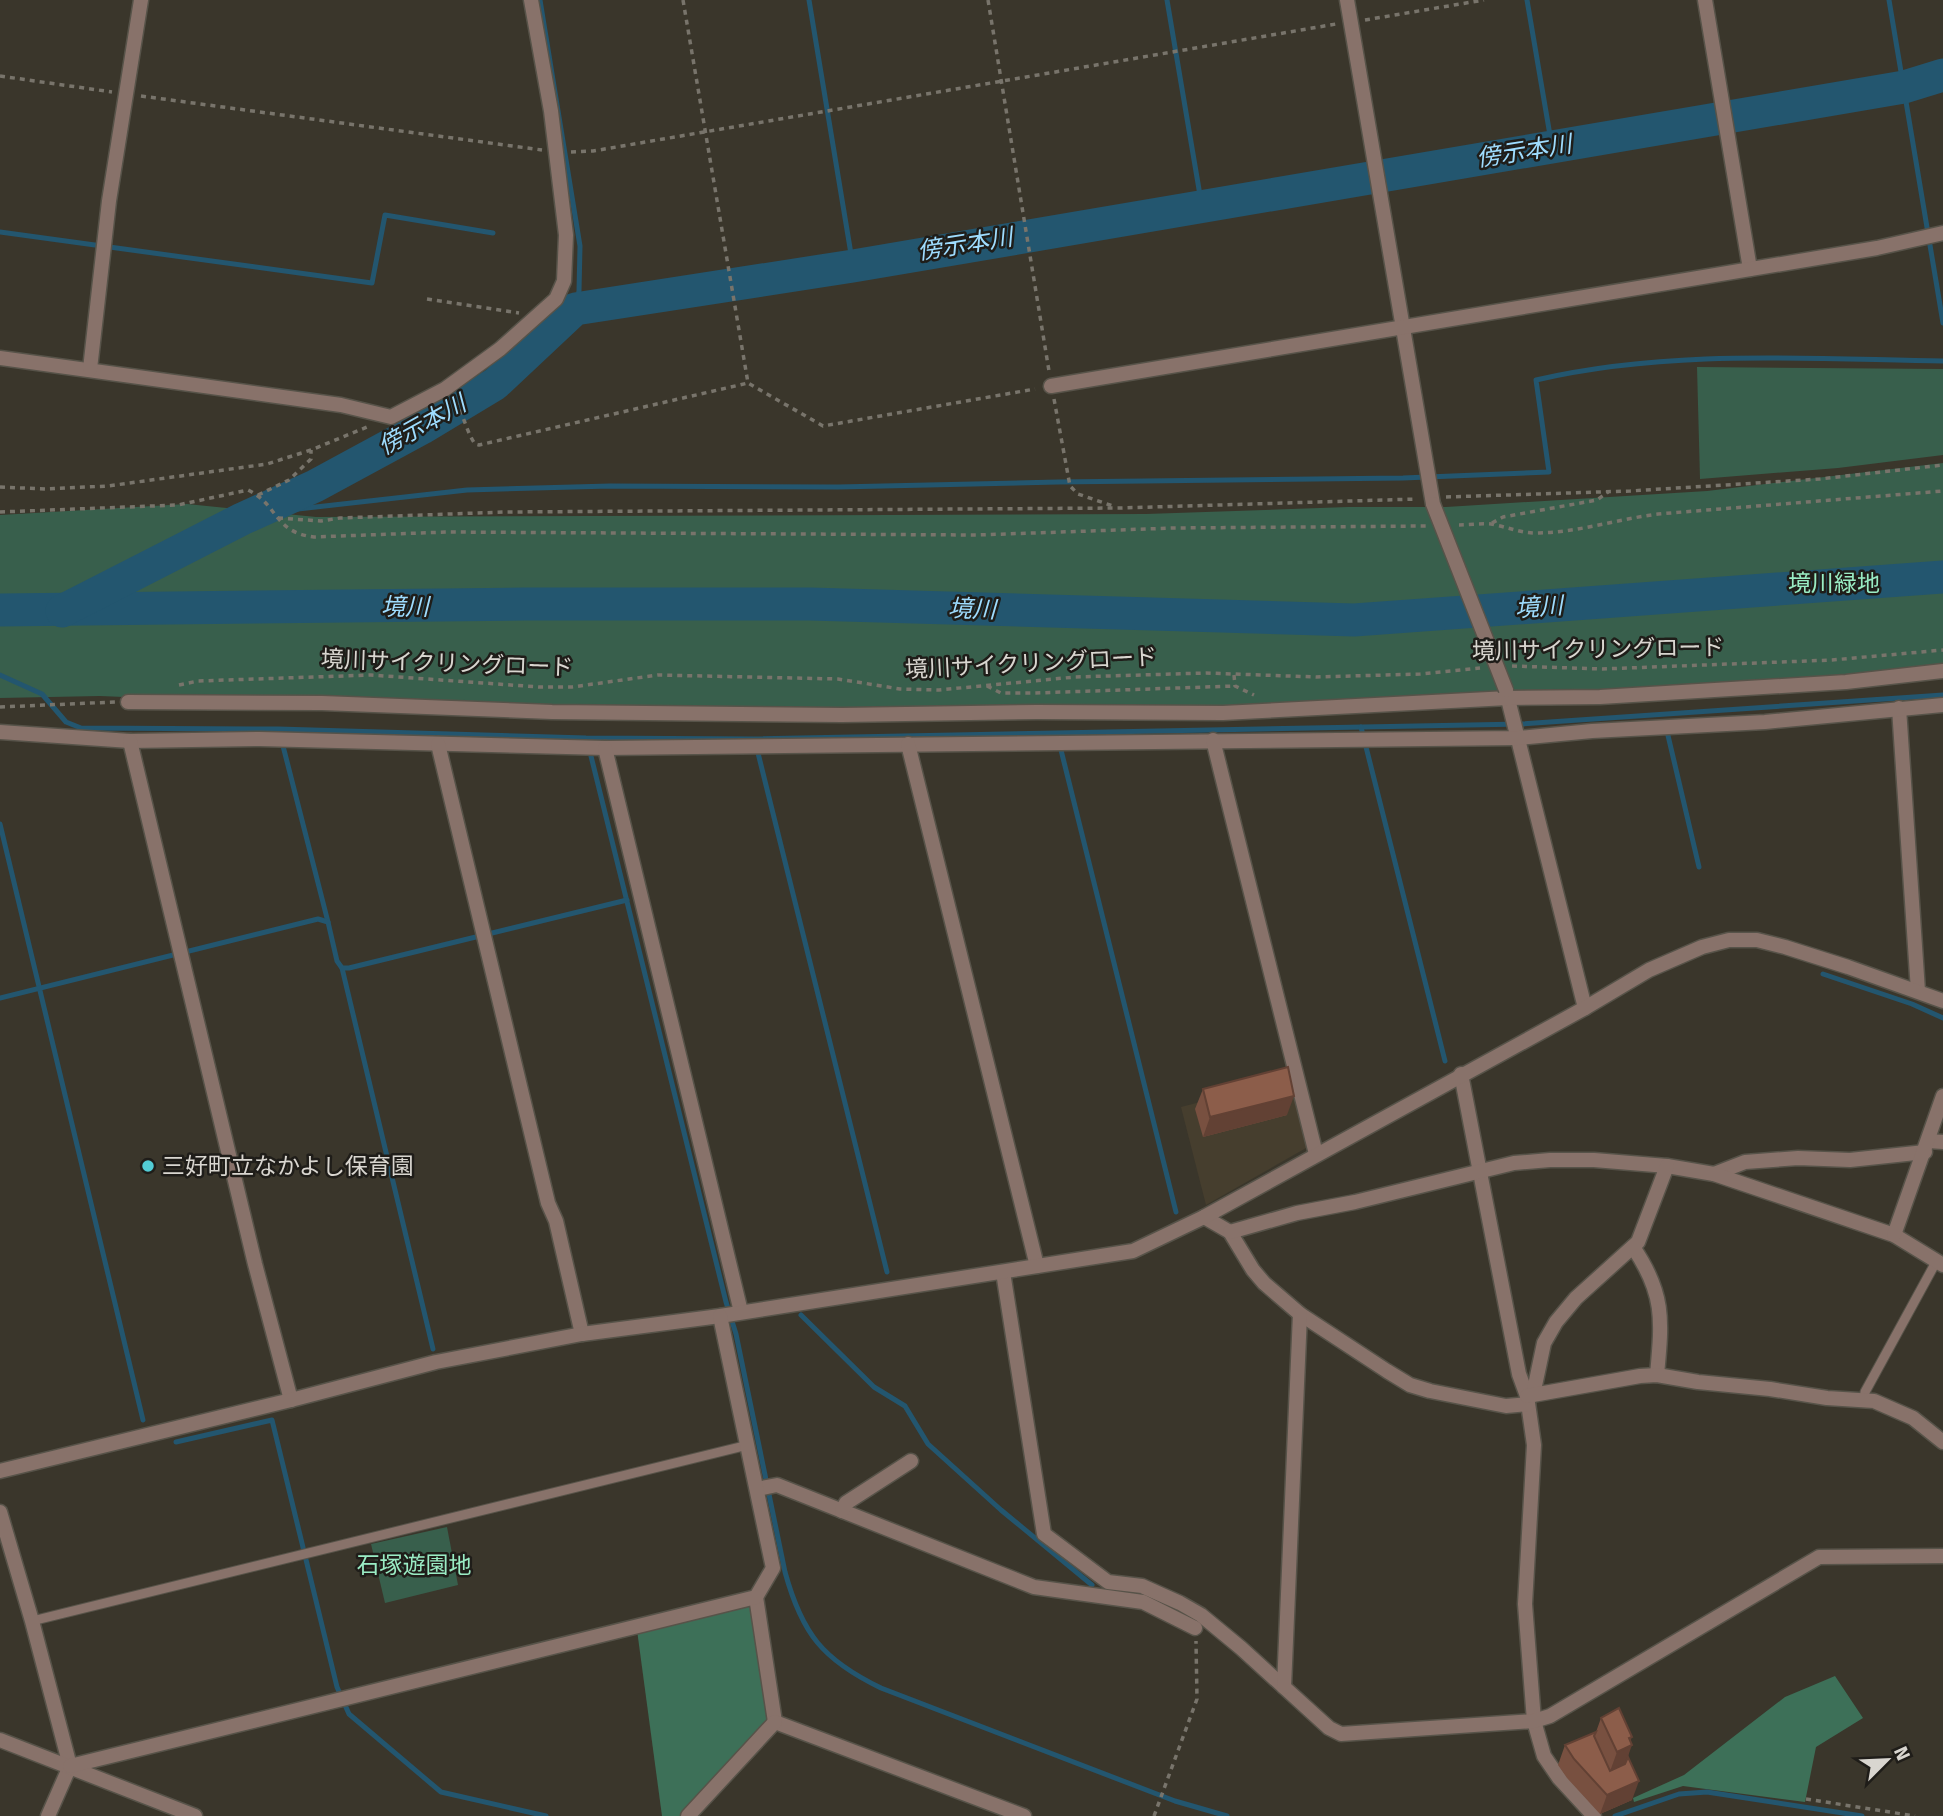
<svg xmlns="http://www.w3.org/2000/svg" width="1943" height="1816" viewBox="0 0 1943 1816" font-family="'Fira Sans','Noto Sans JP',sans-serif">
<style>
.built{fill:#463e2e}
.green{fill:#385f4c}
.forest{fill:#3d7058}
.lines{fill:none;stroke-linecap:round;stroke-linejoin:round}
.stream{stroke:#23566f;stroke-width:5}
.river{stroke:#23566f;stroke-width:33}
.lane-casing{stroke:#575349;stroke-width:11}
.street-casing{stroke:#575349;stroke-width:17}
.path{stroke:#78746b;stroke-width:3.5;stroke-dasharray:5 5;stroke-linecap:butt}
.lane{stroke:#88726a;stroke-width:9}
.street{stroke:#88726a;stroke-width:14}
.street-bridge-casing{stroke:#575349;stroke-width:17;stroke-linecap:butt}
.street-bridge{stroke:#88726a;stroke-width:14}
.wall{fill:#785040}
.shaded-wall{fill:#624134}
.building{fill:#8c5d4a;stroke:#624134;stroke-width:2}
.poi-dot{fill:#52ccd5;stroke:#1f1d19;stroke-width:2.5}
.labels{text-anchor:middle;stroke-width:5;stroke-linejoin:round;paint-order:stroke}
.park-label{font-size:23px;fill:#9aecc4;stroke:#1f1d19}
.street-label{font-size:23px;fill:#d9d6d0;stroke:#1f1d19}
.poi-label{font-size:23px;fill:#d9d6d0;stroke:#1f1d19;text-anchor:start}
.water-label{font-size:24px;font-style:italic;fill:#9edcfe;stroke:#1f1d19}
</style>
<rect width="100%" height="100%" fill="#3a362b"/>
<path class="built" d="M1293 1078 1308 1136 1306 1148 1206 1205 1181 1107Z"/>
<g class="green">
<path d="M1697 367 1943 369V455L1838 468 1700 479Z"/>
<path d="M1943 463V676L1473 702 613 717 100 696 0 698V515L187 504 316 517 1146 514 1348 507H1446L1707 491Z"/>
<path d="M447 1527 458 1585 385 1603 371 1544Z"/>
</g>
<g class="forest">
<path d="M750 1603 755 1605 769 1719 680 1816H662L637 1630Z"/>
<path d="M1835 1676 1863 1718 1816 1747 1805 1802 1683 1786 1634 1802 1633 1798 1684 1775 1785 1697Z"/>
</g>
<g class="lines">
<g class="stream">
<path d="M540 0 580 246 579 291 575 309"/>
<path d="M809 0 853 266"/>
<path d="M1167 0 1202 207"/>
<path d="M1527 0 1552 147"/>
<path d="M1889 0 1943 323"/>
<path d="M0 232 372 283 385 215 493 233"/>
<path d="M287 498 289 505 298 509 467 490 610 486 838 487 1058 482 1403 478 1549 472 1536 380C1671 349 1806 359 1943 361"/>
<path d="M0 675 42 694 66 722 81 728 278 729 586 738 754 739 1056 733 1522 724 1943 695"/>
<path d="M1361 727 1445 1061"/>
<path d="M1666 727 1699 867"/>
<path d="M282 742 328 922"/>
<path d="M1060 746 1176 1212"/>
<path d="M589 748 726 1302 736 1334 785 1572C802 1634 823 1660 881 1688L1175 1801 1227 1816"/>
<path d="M757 749 887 1272"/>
<path d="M0 824 143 1420"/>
<path d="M342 968 433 1349"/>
<path d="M1823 974 1912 1004 1943 1018"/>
<path d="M0 998 318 919 328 922 337 961 342 968H349L627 900"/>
<path d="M801 1315 874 1387 905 1406 928 1444 1001 1510 1092 1585"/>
<path d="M176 1442 272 1420 337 1687 349 1714 441 1792 546 1816"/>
<path d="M1615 1816 1679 1794 1707 1792 1862 1816"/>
</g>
<g class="river">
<path d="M0 610 525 604H810L1354 620 1943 577"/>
<path d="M62 611 242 519 315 486 422 428 495 384 575 309 853 266 1904 87 1943 75"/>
</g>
<defs>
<g id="lane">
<path d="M1864 1400 1865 1392 1936 1262"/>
<path d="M32 1621 748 1445"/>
</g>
<g id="street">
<path d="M1347 0 1433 504"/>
<path d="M1705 0 1750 269"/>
<path d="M0 358 341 405 391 417 445 389 500 349 556 299 564 281 566 235 551 111 531 0"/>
<path d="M90 369 109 201 141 0"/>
<path d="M1051 386 1877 248 1943 233"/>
<path d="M1506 691 1585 1008"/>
<path d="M128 702 322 703 552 712 842 715 1037 712 1223 713 1508 698 1600 697 1846 682 1943 671"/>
<path d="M1899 708 1918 991"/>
<path d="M0 732 130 741 260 739 605 748 1518 738 1592 731 1765 722 1943 705"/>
<path d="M1213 740 1316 1154"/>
<path d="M130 741 255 1264 291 1400"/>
<path d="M438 744 548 1203 556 1221 582 1334"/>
<path d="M908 744 1037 1266"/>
<path d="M605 748 741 1312"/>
<path d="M1461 1074 1519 1374 1527 1396 1534 1445 1525 1604 1534 1721 1544 1756 1559 1778 1594 1816"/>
<path d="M1928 1141 1943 1142"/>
<path d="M1714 1174 1745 1162 1798 1158 1850 1160 1925 1152"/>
<path d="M1204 1217 1230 1232 1253 1270 1264 1283 1300 1314 1387 1371 1410 1385 1430 1391 1506 1406 1528 1404"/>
<path d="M1230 1232 1297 1213 1355 1202 1514 1163 1550 1160H1594L1667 1166 1714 1174 1894 1235 1943 1265"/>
<path d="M1894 1235 1943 1096"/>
<path d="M1633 1247C1665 1294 1662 1320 1657 1375"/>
<path d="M1003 1272 1044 1534 1108 1582 1142 1586 1180 1603 1201 1615 1241 1648 1329 1728 1341 1734 1534 1721 1550 1716 1819 1557 1943 1556"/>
<path d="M1533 1395 1544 1343 1556 1322 1576 1298 1638 1242 1667 1166"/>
<path d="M1527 1396 1640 1376 1657 1375 1698 1382 1770 1389 1827 1398 1874 1401 1913 1418 1943 1442"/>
<path d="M0 1471 291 1400 436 1362 582 1334 720 1316 1133 1251 1204 1217 1585 1008 1649 970 1702 947 1729 940H1757L1785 947 1848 967 1943 1001"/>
<path d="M757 1489 777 1485 1034 1587 1143 1602 1195 1628"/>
<path d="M842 1511 846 1503 911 1461"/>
<path d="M0 1512 32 1621 70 1766 48 1816"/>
<path d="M756 1597 775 1722"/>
<path d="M1284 1687 1300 1314"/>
<path d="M775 1722 1024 1816"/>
<path d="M0 1740 195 1816"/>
<path d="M70 1766 756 1597 773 1568 720 1316"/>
<path d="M688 1816 775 1722"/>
</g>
</defs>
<use href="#lane" class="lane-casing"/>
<use href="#street" class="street-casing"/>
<g class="path">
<path d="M683 0 748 383 823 426 1035 389"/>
<path d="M988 0 1049 371"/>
<path d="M1365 20 1484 0"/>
<path d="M0 76 112 92"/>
<path d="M141 96 542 150"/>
<path d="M571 152 593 151 1336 24"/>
<path d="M427 299 519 313"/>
<path d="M1054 399 1070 486 1078 494 1116 507"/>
<path d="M455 401C464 415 466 431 475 444L479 445 748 383"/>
<path d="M0 487 45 489 108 486 267 464 311 450 367 427"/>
<path d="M258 495 289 480 311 459V450"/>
<path d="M1446 497 1630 491 1820 479 1943 465"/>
<path d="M0 512 178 505 248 490C279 505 273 532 314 537L446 532 977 535 1174 528 1426 526"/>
<path d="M278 518 321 521 340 518 505 512 1120 508 1417 499"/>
<path d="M1492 523 1503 517 1597 500 1608 492"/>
<path d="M1459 525C1469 525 1481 523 1491 524 1508 527 1522 534 1539 533 1580 532 1618 519 1658 514L1943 491"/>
<path d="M1512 666 1602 669 1832 660 1943 650"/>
<path d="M1234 675 1235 686 1254 695"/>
<path d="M179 685 198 681 371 675 539 687H572L658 675 838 679 900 689 939 690 1075 677 1206 673 1316 677 1420 674 1480 668"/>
<path d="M987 686 1001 693H1035L1235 686"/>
<path d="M0 707 115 702"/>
<path d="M1806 1799 1915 1816"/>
<path d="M1154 1816 1197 1699 1196 1641"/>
</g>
<use href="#lane" class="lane"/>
<use href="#street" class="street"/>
<defs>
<path id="street-bridge" d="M1433 504 1506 690"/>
</defs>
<use href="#street-bridge" class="street-bridge-casing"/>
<use href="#street-bridge" class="street-bridge"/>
</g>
<g class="wall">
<path d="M1203 1089 1287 1115 1203 1137 1195 1109Z"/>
<path d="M1601 1718 1630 1742 1628 1757 1632 1800 1600 1814 1567 1778 1558 1765 1565 1745 1596 1732Z"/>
</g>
<g class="shaded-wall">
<path d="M1294 1096 1287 1115 1203 1137 1210 1117Z"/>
<path d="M1632 1737 1628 1747 1632 1745 1618 1784 1603 1791 1617 1752 1629 1738Z"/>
<path d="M1639 1781 1632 1800 1600 1814 1607 1795Z"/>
</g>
<g class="building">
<path d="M1288 1067 1294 1096 1210 1117 1203 1089Z"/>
<path d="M1619 1708 1632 1737 1629 1738 1632 1745 1617 1752 1601 1718Z"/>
<path d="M1596 1732 1594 1736 1610 1771 1625 1764 1628 1757 1639 1781 1607 1795 1574 1759 1565 1745Z"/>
</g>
<circle class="poi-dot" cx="148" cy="1166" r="7"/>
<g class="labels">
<g class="park-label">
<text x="1834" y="591">境川緑地</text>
<text x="414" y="1573">石塚遊園地</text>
</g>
<g class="street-label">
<text transform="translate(1598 649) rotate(-1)" y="8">境川サイクリングロード</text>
<text transform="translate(447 663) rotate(2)" y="8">境川サイクリングロード</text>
<text transform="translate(1031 663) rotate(-3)" y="8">境川サイクリングロード</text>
</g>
<g class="poi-label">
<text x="162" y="1174">三好町立なかよし保育園</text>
</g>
<g class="water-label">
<text transform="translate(1524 151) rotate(-9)" y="8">傍示本川</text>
<text transform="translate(965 244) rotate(-9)" y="8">傍示本川</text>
<text transform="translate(422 425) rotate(-29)" y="8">傍示本川</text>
<text x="405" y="615">境川</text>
<text transform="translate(1539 607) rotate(-4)" y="8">境川</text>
<text transform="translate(972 609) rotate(2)" y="8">境川</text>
</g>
</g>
<g transform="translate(1887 1760) rotate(66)" stroke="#1f1d19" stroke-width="5" paint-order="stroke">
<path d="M0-5L12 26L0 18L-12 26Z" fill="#d9d6d0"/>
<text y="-10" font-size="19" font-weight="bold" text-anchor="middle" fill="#d9d6d0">N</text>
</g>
</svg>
